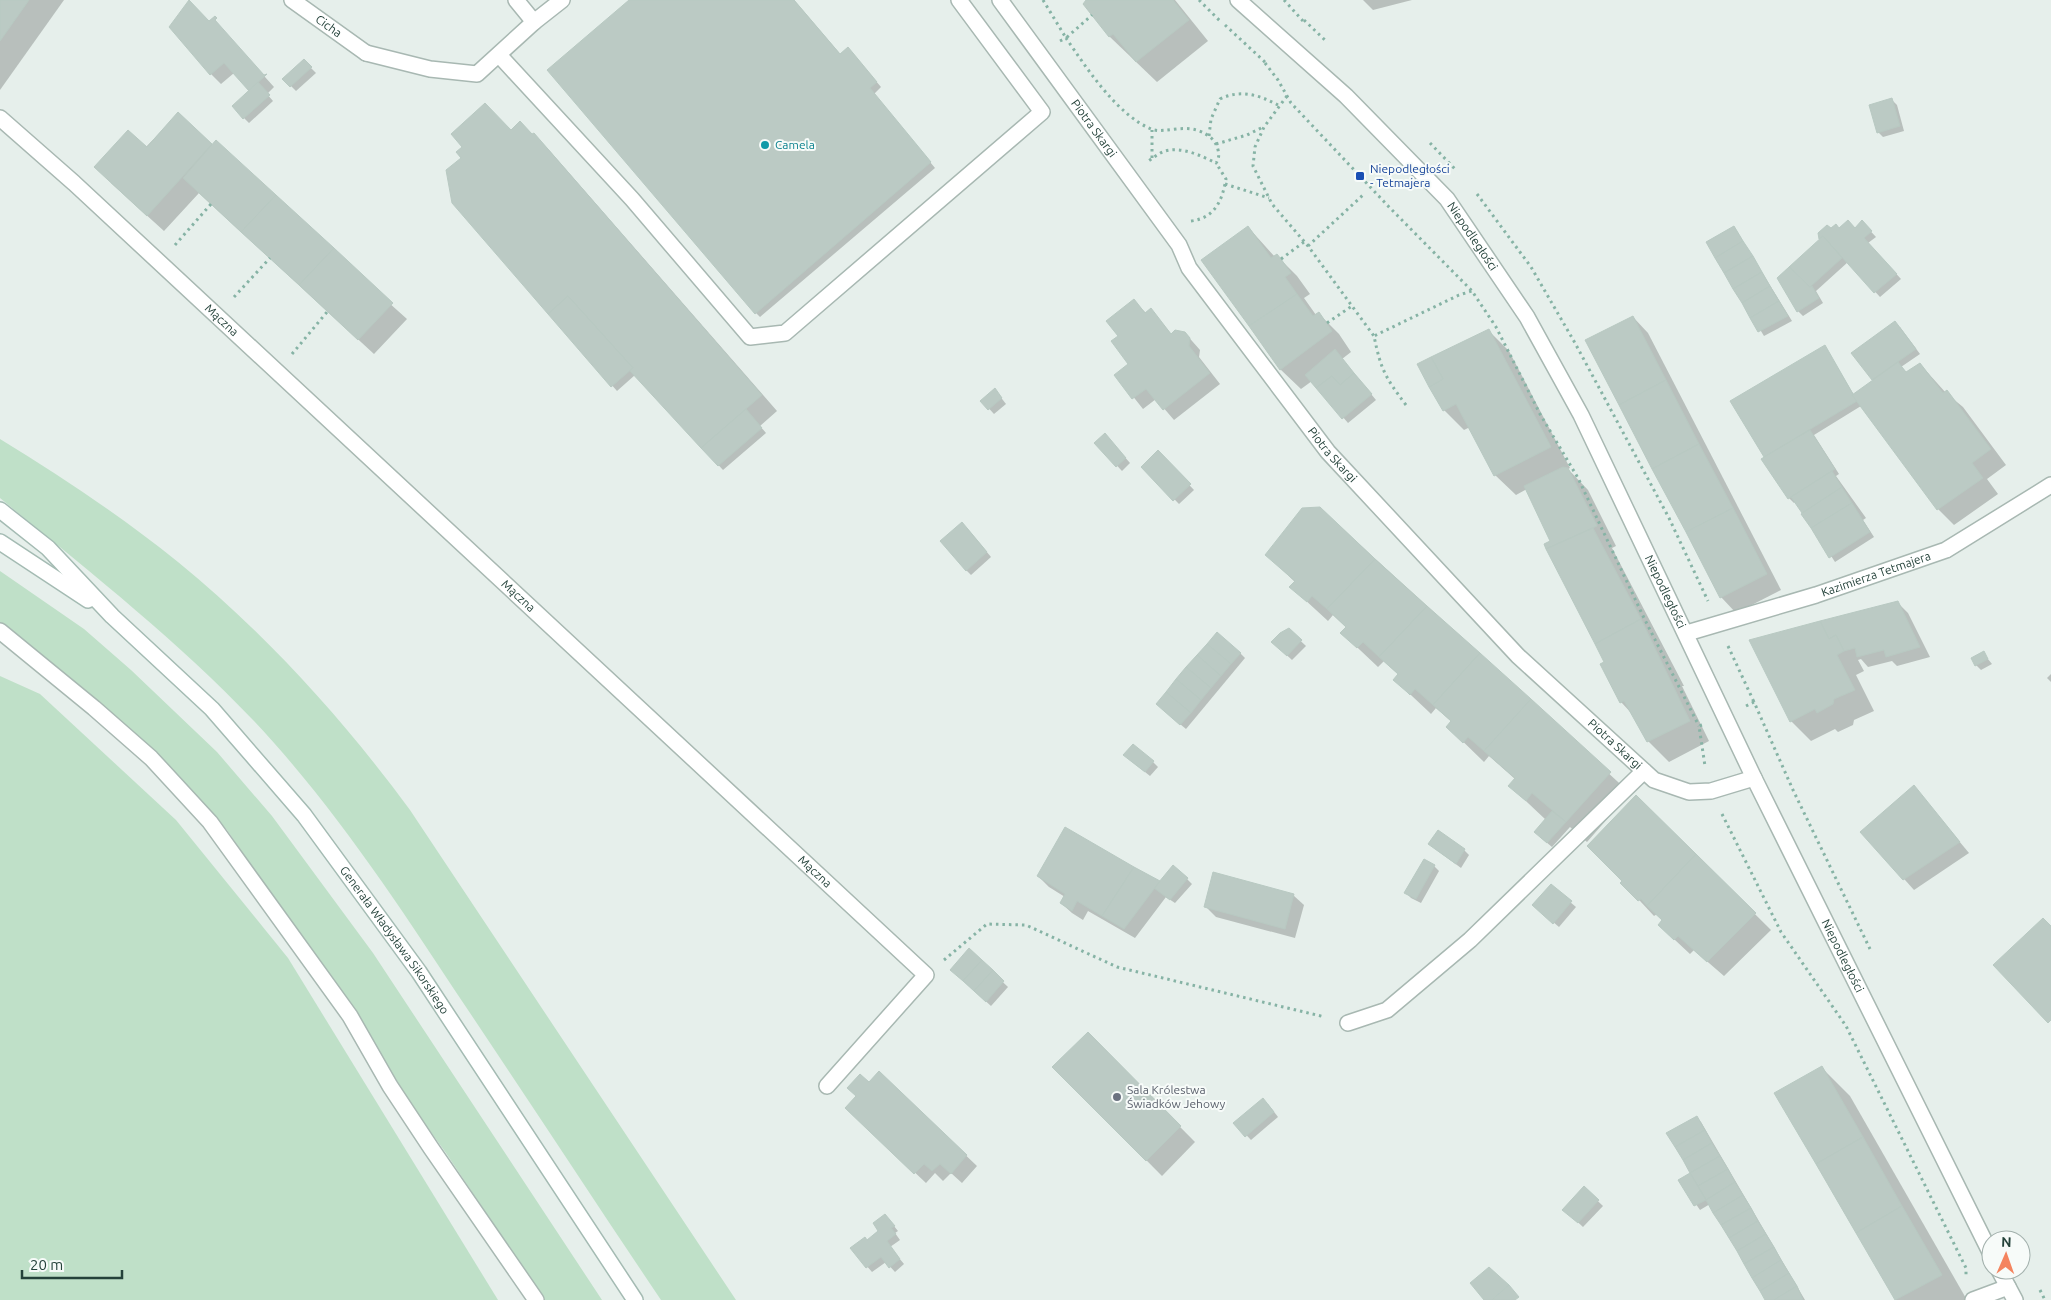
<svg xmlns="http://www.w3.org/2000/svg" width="2051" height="1300" viewBox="0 0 2051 1300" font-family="Ubuntu,sans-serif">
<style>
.green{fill:#bfe0c8}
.shadow{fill:#0003}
.building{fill:#bbcac4;stroke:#b8c9c2}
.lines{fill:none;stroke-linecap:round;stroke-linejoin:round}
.service-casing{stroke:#a8b8b2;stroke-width:18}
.minor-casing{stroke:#a8b8b2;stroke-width:18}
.tertiary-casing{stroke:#a8b8b2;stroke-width:18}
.secondary-casing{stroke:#a4bbb3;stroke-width:18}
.path{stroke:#86b3a5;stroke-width:3;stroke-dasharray:2.5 4;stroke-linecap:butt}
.service{stroke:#fff;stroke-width:15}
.minor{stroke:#fff;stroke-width:15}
.tertiary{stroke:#fff;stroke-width:15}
.secondary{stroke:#fff;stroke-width:15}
.culture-dot{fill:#0f9aa8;stroke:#f7fbf9;stroke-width:2}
.transit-dot{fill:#1a4fb4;stroke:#f7fbf9;stroke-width:2}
.worship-dot{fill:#6b7280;stroke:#f7fbf9;stroke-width:2}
.labels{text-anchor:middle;stroke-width:4;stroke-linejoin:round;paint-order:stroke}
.street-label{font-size:12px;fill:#24423a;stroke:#f7fbf9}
.culture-label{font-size:12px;fill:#0d838f;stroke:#f7fbf9;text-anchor:start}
.transit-label{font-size:12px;fill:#164399;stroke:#f7fbf9;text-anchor:start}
.worship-label{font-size:12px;fill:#5b616d;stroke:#f7fbf9;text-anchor:start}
</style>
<rect width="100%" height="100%" fill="#e6efeb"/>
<g class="green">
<path d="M0 439C61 476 122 517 178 562 266 634 343 719 410 810L736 1300H661C595 1202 531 1104 466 1007 400 907 335 807 253 720 176 639 86 569 0 498Z"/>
<path d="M0 571 84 629 131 670 217 752 272 816 373 953 602 1300H544L446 1153 412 1106 378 1049 227 830 163 762 123 723 83 688 0 624Z"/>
<path d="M0 676 40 694 176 820 288 958 498 1300H0Z"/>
</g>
<g class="shadow">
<path d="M0 0H64L0 90Z"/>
<path d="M631 0H794L841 55 853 54 881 87 874 94 935 168 760 317 756 313Z"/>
<path d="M1087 0H1175L1208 41 1157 82 1110 37 1085 4Z"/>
<path d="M1363 0H1412L1373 10Z"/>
<path d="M209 23 223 30 274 87 267 94 273 101 249 123 244 118 251 91 234 73 221 84 211 74Z"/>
<path d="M304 61 316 73 296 91 284 79Z"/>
<path d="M1892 100 1897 105 1904 131 1883 137 1878 132Z"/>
<path d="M178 114 407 319 374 354 199 193 164 231 111 183Z"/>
<path d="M511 131 534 135 549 150 777 411 760 426 766 433 723 470 635 375 617 391 453 203Z"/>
<path d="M1862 222 1876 237 1868 243 1901 279 1880 297 1848 262 1816 291 1823 303 1803 316 1798 311 1821 240 1819 233 1831 230 1855 229Z"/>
<path d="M1248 227 1275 257 1277 256 1297 276 1310 294 1304 298 1316 315 1319 314 1339 334 1351 352 1342 359 1376 400 1348 423 1312 381 1301 389 1280 369Z"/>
<path d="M1734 227 1792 321 1764 336 1707 242Z"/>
<path d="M1134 301 1146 313 1151 310 1172 335 1185 333 1200 350 1199 357 1220 384 1174 420 1156 399 1143 409 1116 375 1130 364 1120 336Z"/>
<path d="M1633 317 1648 333 1781 590 1736 613 1721 597Z"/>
<path d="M1900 327 1920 354 1901 367 1907 373 1920 364 1946 393 1963 407 2006 465 1987 479 1998 494 1954 525 1938 509 1861 406 1814 435 1839 474 1836 476 1866 518 1863 520 1874 537 1835 562 1796 501 1794 503 1789 498 1732 401 1825 347 1854 395 1874 381 1853 353Z"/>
<path d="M1489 331 1509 351 1570 468 1568 469 1588 490 1616 546 1612 548 1684 686H1682L1709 741 1669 762 1648 741 1634 716 1621 702 1606 662 1545 544 1552 541 1527 489 1516 495 1495 475 1470 427 1464 430 1444 410Z"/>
<path d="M999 395 1006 404 994 414 982 401Z"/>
<path d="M1109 439 1130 463 1122 471 1096 443Z"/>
<path d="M1158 452 1194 490 1179 504 1143 467Z"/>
<path d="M1320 508 1630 793 1587 842 1570 827 1552 847 1540 837 1546 820 1510 786 1515 779 1489 756 1484 762 1448 727 1452 722 1436 708 1431 714 1429 712 1395 680 1399 675 1384 661 1378 667 1342 633 1347 628 1333 615 1328 621 1291 587 1295 582 1267 555Z"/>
<path d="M967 528 991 557 971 575 966 570Z"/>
<path d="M1897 602 1908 613 1930 657 1897 666 1892 661 1868 667 1861 659 1858 660 1864 671 1856 675 1874 711 1854 720 1853 725 1838 732 1835 729 1811 741 1791 721 1751 640Z"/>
<path d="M1289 630 1306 646 1292 660 1278 647Z"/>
<path d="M1240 653 1245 658 1186 729 1162 709Z"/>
<path d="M1983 653 1992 664 1981 670 1976 665Z"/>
<path d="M2051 674V682L2047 678Z"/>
<path d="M1130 760 1153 762 1158 767 1150 776Z"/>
<path d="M1914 787 1969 853 1914 890 1862 832Z"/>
<path d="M1636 796 1771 930 1724 976 1694 950 1690 954 1675 940 1660 925 1664 920 1657 914 1654 916 1589 846Z"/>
<path d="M1434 848 1464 850 1469 855 1461 868Z"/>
<path d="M1434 866 1439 871 1421 903 1411 898 1406 893Z"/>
<path d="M1038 876 1160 883 1187 879 1192 884 1175 903 1166 897 1135 938 1088 911 1083 920 1072 913 1061 903 1065 897 1049 887Z"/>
<path d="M1551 886 1576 907 1559 927 1539 910Z"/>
<path d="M1293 895 1304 905 1295 938 1216 917 1205 906Z"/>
<path d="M969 950 1008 987 991 1006 957 975Z"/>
<path d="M1088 1034 1195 1142 1162 1176 1054 1067Z"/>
<path d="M1822 1068 1850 1096 1967 1300H1896L1776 1094Z"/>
<path d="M879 1073 977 1166 962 1183 951 1173 943 1181 935 1173 926 1183 857 1118 869 1084Z"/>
<path d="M1268 1104 1278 1117 1251 1140 1235 1123Z"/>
<path d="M1696 1118 1701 1122 1805 1300H1767L1710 1204 1700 1210 1680 1181 1692 1174Z"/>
<path d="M1584 1188 1603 1206 1583 1227 1569 1214Z"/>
<path d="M889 1220 898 1231 895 1233 900 1240 890 1247 904 1264 895 1272 886 1262 872 1272 852 1249 868 1241Z"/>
</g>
<g class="building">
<path d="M0 0H29L0 41Z"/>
<path d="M189 0 209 21 215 16 217 18 215 20 264 75 267 74 249 91 224 63 210 75 169 27Z"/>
<path d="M629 0H794L840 54 848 47 877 82 870 88 931 162 755 314 547 70Z"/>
<path d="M1086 0H1173L1189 20 1136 62 1113 34 1109 37 1083 4Z"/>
<path d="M304 59 312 67 290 87 282 79Z"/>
<path d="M258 82 270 95 243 119 232 106Z"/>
<path d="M1892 98 1900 126 1877 133 1869 105Z"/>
<path d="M485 103 511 130 520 121 532 134 534 133 762 395 701 448 630 371 633 368 568 296 548 314 452 203 446 170 461 158 456 152 462 147 451 134Z"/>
<path d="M178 112 212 144 147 216 94 167 128 130 147 147Z"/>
<path d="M216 140 276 195 241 232 183 178Z"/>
<path d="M276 195 334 248 299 285 241 232Z"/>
<path d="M1848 220 1855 228 1862 220 1872 231 1864 238 1897 274 1874 293 1823 236 1819 239 1818 233 1827 225 1831 228 1836 224 1839 228Z"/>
<path d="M1248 226 1271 258 1277 254 1281 259 1291 273 1285 277 1297 294 1249 326 1201 260Z"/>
<path d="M1734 226 1743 241 1715 258 1706 242Z"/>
<path d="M1823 236 1842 258 1810 287 1789 267Z"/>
<path d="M1743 241 1753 256 1724 273 1715 258Z"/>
<path d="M334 248 393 303 358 340 299 285Z"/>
<path d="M1753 256 1762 272 1733 289 1724 273Z"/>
<path d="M1789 267 1810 287 1812 286 1819 298 1797 312 1777 278Z"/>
<path d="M1762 272 1770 286 1742 303 1733 289Z"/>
<path d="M1770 286 1779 301 1750 318 1742 303Z"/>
<path d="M1297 294 1313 316 1319 312 1332 331 1280 370 1249 326Z"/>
<path d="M568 296 633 368 611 387 548 314Z"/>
<path d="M1134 299 1145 313 1151 308 1171 334 1175 330 1185 332 1190 338 1189 346 1210 373 1163 410 1146 389 1132 399 1114 375 1128 364 1111 341 1118 336 1106 321Z"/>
<path d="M1779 301 1788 316 1758 332 1750 318Z"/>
<path d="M1633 316 1666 380 1619 405 1585 340Z"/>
<path d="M1895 321 1916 349 1872 380 1851 353Z"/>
<path d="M1489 329 1551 447 1494 476 1456 404 1443 411 1429 387 1443 379 1431 357Z"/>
<path d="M1825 345 1857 401 1764 457 1730 401Z"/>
<path d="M1335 349 1354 373 1340 385 1332 376 1316 388 1305 375Z"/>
<path d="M1431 357 1443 379 1429 387 1417 364Z"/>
<path d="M1898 362 1906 372 1920 363 1943 393 1947 390 1991 449 1972 463 1983 478 1937 510 1852 395Z"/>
<path d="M1354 373 1372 394 1342 419 1316 388 1332 376 1340 385Z"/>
<path d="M1666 380 1699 444 1652 469 1619 405Z"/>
<path d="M995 388 1002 398 988 410 980 401Z"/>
<path d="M746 409 762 428 718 466 701 448Z"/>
<path d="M1810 430 1835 469 1788 499 1761 459Z"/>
<path d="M1105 433 1126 458 1116 467 1094 443Z"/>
<path d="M1699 444 1733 508 1686 532 1652 469Z"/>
<path d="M1158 450 1191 484 1173 501 1141 467Z"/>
<path d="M1563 467 1568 468 1597 526 1546 549 1544 544 1550 541 1524 486Z"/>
<path d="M1832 471 1842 487 1802 513 1791 497Z"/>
<path d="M1842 487 1852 503 1811 528 1801 514Z"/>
<path d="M1852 503 1870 532 1829 558 1811 528Z"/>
<path d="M1320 507 1375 559 1327 609 1312 596 1307 602 1289 587 1295 581 1265 555 1302 508Z"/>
<path d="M1733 508 1767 574 1720 598 1686 532Z"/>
<path d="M962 522 987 552 966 571 940 541Z"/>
<path d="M1593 528 1641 619 1595 644 1546 549Z"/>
<path d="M1375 559 1427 606 1379 657 1363 642 1357 648 1340 633 1346 627 1327 609Z"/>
<path d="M1898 601 1920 647 1886 657 1884 650 1857 657 1855 648 1844 651 1836 635 1829 639 1820 621Z"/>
<path d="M1427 606 1480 653 1433 705 1415 689 1410 695 1407 692 1393 680 1398 674 1379 657Z"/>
<path d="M1641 619 1690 721 1647 742 1624 701 1620 703 1600 664 1604 662 1595 644Z"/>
<path d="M1820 621 1829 639 1836 635 1844 651 1837 655 1855 690 1834 699 1833 704 1817 713 1815 709 1790 722 1749 640Z"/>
<path d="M1289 628 1302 640 1287 656 1271 642 1280 633Z"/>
<path d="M1217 632 1241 653 1231 664 1207 644Z"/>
<path d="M1207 644 1231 664 1221 676 1197 655Z"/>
<path d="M1984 651 1988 659 1975 666 1971 658Z"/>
<path d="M1480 653 1531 699 1484 751 1468 737 1463 743 1446 727 1451 721 1433 705Z"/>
<path d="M1197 655 1221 676 1211 688 1186 667Z"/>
<path d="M1186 667 1211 688 1201 700 1176 679Z"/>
<path d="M1176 679 1201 700 1191 713 1166 692Z"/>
<path d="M1166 692 1191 713 1180 725 1156 704Z"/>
<path d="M1531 699 1611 772 1566 822 1532 793 1526 801 1508 786 1515 778 1484 751Z"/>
<path d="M1133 744 1154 761 1145 772 1123 755Z"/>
<path d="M1914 785 1960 842 1903 880 1860 832Z"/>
<path d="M1636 795 1696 854 1647 906 1641 899 1638 901 1620 883 1622 881 1587 846Z"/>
<path d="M1552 811 1566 822 1547 843 1534 832Z"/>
<path d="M1065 827 1134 867 1102 916 1077 901 1072 911 1060 903 1065 894 1037 876Z"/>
<path d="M1438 830 1465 849 1456 864 1428 844Z"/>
<path d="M1696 854 1756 913 1707 962 1678 936 1674 940 1658 925 1662 920 1647 906Z"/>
<path d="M1424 859 1435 865 1416 899 1404 893Z"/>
<path d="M1173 865 1188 878 1170 900 1154 888Z"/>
<path d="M1134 867 1160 881 1124 929 1102 916Z"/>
<path d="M1213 872 1294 894 1285 929 1204 907Z"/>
<path d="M1551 884 1572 901 1553 924 1532 905Z"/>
<path d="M2043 918 2051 926V1020L2048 1023 1993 965Z"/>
<path d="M969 948 982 960 963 981 950 970Z"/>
<path d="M982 960 993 970 974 991 963 981Z"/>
<path d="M993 970 1004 981 986 1002 974 991Z"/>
<path d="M1088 1032 1181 1126 1146 1161 1052 1067Z"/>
<path d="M1822 1066 1863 1137 1816 1164 1774 1093Z"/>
<path d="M879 1071 967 1155 951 1174 940 1164 932 1171 924 1164 914 1174 845 1108 856 1096 847 1088 860 1074 869 1082Z"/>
<path d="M1263 1098 1274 1112 1245 1137 1233 1123Z"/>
<path d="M1697 1116 1705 1130 1675 1147 1666 1133Z"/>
<path d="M1705 1130 1712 1143 1683 1160 1675 1147Z"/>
<path d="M1863 1137 1902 1206 1856 1233 1816 1164Z"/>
<path d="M1712 1143 1720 1156 1690 1173 1683 1160Z"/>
<path d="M1720 1156 1728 1169 1698 1186 1690 1173Z"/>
<path d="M1728 1169 1735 1182 1706 1200 1698 1186Z"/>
<path d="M1690 1173 1706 1200 1694 1206 1678 1180Z"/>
<path d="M1735 1182 1743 1195 1713 1213 1706 1200Z"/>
<path d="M1584 1186 1599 1200 1578 1223 1562 1210Z"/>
<path d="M1743 1195 1751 1208 1721 1225 1713 1213Z"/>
<path d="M1902 1206 1942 1275 1895 1300 1856 1233Z"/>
<path d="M1751 1208 1758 1221 1729 1238 1721 1225Z"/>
<path d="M885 1214 895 1226 891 1228 896 1234 887 1241 900 1259 889 1268 881 1257 866 1268 850 1248 865 1237 867 1240 878 1231 873 1223Z"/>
<path d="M1758 1221 1766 1234 1737 1251 1729 1238Z"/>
<path d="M1766 1234 1774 1247 1744 1264 1737 1251Z"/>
<path d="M1774 1247 1781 1260 1752 1278 1744 1264Z"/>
<path d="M1781 1260 1789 1273 1760 1291 1752 1278Z"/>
<path d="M1489 1267 1509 1285 1492 1300H1484L1470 1283Z"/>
<path d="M1789 1273 1797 1286 1774 1300H1765L1760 1291Z"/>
<path d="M1509 1285 1519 1297 1515 1300H1492Z"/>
<path d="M1797 1286 1803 1300H1774Z"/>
</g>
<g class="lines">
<defs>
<g id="service">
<path d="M516 0 534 22 562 0"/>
<path d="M366 53 430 69 477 74 534 22"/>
<path d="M499 55 632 199 750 337 785 333 1042 112 959 0"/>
<path d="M0 631 94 708 151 758 210 822 350 1016 390 1086 431 1148 536 1300"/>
</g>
<g id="minor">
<path id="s1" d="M292 0 366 53"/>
<path id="s2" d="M1000 0 1179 245 1189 268 1328 452 1518 656 1654 780 1689 792 1711 791 1754 778"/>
<path id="s3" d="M0 118 74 183 926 975 827 1086"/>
<path id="s4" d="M1687 633 1816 595 1946 550 2051 485"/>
<path d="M1348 1023 1387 1010 1470 940 1644 771"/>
<path d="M1973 1300 2008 1287"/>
</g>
<g id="tertiary">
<path id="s5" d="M1238 0 1346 96 1447 199 1527 317 1581 415 1754 778 1991 1254"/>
<path d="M1999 1270 2015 1300"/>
</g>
<g id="secondary">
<path id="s6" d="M0 510 48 548 112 616 212 709 304 815 419 972 635 1300"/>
<path d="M0 542 88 600"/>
</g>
</defs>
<use href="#service" class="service-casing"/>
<use href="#minor" class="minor-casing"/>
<use href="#tertiary" class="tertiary-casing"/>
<use href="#secondary" class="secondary-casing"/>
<g class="path">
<path d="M1043 0 1066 38 1092 15"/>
<path d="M1199 0 1220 21"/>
<path d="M1284 0 1303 21"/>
<path d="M1304 20 1327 42"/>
<path d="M1225 25 1266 63"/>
<path d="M1060 41 1066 38C1086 67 1116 114 1151 129 1165 135 1189 120 1210 137 1217 142 1222 156 1216 163 1202 156 1181 146 1165 151 1159 153 1153 158 1147 162"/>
<path d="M1265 63 1278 80 1291 103 1390 208 1472 291 1496 327 1540 414 1578 478 1644 618 1699 726"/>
<path d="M1287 96 1264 127 1255 147 1253 166 1272 204 1308 246 1374 336"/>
<path d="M1209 136 1211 119 1220 99C1241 89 1259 95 1278 105"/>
<path d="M1430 143 1455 169"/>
<path d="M1216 144 1247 135 1263 127"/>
<path d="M1152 158V130"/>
<path d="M1225 184 1269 198"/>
<path d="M1477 194 1531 267 1575 343 1669 518 1708 601"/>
<path d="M1191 221C1215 218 1222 201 1226 179L1216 163"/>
<path d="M175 245 211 204"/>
<path d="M1308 246 1363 195"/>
<path d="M1281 259 1304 242"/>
<path d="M234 297 270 258"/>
<path d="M1327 323 1352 306"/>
<path d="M292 354 327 312"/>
<path d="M1406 405C1385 377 1381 370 1374 336L1459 295 1472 291"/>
<path d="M1728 646 1754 702"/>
<path d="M1746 706 1754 702 1793 790 1870 949"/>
<path d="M1702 725 1699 726 1705 766"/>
<path d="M1722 814 1781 932 1846 1026 1966 1268V1275"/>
<path d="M944 960 987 924 1026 925 1117 967 1325 1017"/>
<path d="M2040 1290 2045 1300"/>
</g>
<use href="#service" class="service"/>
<use href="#minor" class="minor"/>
<use href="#tertiary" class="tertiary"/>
<use href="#secondary" class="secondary"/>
</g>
<circle class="culture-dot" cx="765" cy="145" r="5"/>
<rect class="transit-dot" x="1355" y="171" width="10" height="10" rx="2.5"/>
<circle class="worship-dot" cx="1117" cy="1097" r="5"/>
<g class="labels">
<g class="street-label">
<text dy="4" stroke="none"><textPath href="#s1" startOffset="45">Cicha</textPath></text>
<text dy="4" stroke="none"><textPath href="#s2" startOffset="159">Piotra Skargi</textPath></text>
<text dy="4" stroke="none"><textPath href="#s5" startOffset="334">Niepodległości</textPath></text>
<text dy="4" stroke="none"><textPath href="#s3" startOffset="300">Mączna</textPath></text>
<text dy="4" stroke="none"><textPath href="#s2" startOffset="564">Piotra Skargi</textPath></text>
<text dy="4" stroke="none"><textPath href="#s4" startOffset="198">Kazimierza Tetmajera</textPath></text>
<text dy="4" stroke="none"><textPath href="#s5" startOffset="739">Niepodległości</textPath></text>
<text dy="4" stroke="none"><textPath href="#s3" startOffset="705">Mączna</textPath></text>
<text dy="4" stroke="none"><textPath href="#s2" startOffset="969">Piotra Skargi</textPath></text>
<text dy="4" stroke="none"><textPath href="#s3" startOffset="1110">Mączna</textPath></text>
<text dy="4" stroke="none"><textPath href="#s6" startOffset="586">Generała Władysława Sikorskiego</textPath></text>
<text dy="4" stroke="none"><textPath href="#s5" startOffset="1144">Niepodległości</textPath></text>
</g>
<g class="culture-label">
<text x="775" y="149">Camela</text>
</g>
<g class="transit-label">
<text x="1370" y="173">Niepodległości<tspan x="1370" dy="14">- Tetmajera</tspan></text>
</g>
<g class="worship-label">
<text x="1127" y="1094">Sala Królestwa<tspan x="1127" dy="14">Świadków Jehowy</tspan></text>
</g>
</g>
<g transform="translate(2006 1255) rotate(2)"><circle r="24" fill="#f7fbf9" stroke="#a3b1ad"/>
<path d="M0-4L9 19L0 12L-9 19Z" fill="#f4845f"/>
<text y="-8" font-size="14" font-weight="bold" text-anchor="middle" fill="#24423a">N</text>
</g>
<path d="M22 1270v8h100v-8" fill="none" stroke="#24423a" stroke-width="2.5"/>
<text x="30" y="1270" font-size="15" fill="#24423a" stroke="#f7fbf9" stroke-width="4" paint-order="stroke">20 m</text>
</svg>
